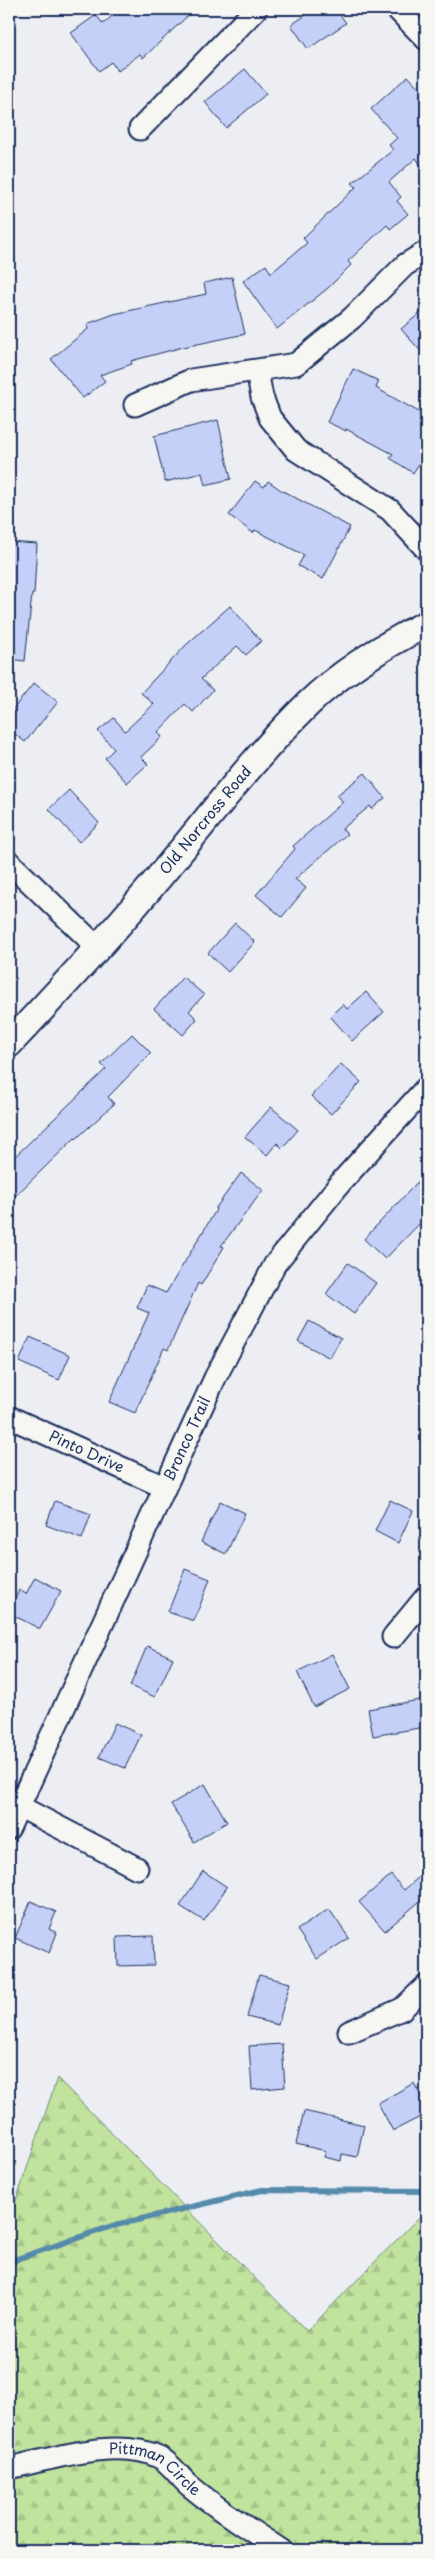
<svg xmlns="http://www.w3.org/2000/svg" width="435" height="2559" viewBox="0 0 435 2559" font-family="'Playpen Sans',sans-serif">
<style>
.forest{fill:url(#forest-firs);stroke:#6e897e}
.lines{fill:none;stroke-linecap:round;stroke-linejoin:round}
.stream{stroke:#568aab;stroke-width:6}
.building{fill:#c4d0f8;stroke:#1b2f5e}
.minor-casing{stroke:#1b2f5e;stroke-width:25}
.tertiary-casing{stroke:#1b2f5e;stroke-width:30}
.minor{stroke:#f6f6f2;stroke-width:21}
.tertiary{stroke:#f6f6f2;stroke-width:26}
.labels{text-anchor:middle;stroke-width:5;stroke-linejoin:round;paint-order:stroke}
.street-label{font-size:15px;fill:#1b2f5e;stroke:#f6f6f2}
</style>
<defs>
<pattern id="forest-firs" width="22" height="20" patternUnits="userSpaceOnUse" patternTransform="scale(1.25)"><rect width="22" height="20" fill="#c1e39d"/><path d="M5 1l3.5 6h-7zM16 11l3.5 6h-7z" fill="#a5c38a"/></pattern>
</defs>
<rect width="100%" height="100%" fill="#eceef3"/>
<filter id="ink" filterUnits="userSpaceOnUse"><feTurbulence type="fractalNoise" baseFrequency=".02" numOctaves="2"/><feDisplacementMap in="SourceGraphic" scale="10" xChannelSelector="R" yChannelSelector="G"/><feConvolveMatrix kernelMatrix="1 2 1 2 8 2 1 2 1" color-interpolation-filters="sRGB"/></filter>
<g filter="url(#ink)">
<path class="forest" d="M57 2078 307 2331 426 2210V2550H9V2222Z"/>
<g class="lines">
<path class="stream" d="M9 2265 17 2259 112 2226 262 2190 426 2191"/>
</g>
<g class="building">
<path d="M120 9H195L143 58 140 54 118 71 111 62 99 71 71 33 96 15 103 24Z"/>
<path d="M315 9H336L346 23 308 49 291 25Z"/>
<path d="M245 69 266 94 226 128 205 102Z"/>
<path d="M408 76 426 95V173L416 158 389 182 401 197 397 201 408 214 390 229 387 225 348 261 351 265 328 288 277 329 243 281 266 265 271 273 307 243 303 238 356 187 352 183 393 150 389 145 397 138 371 109Z"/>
<path d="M232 277 245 334 179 348 131 361 132 364 100 375 105 381 83 398 51 359 88 329 87 324 114 314 206 294 204 283Z"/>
<path d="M426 308V357L401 329Z"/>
<path d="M353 369 379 381 376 388 426 416V453L413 473 390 458 393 454 346 429V431L327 422Z"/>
<path d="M218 420 231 479 205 485 202 473 165 482 154 436Z"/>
<path d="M255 481 264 487 268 481 281 490 350 527 323 579 298 566 304 555 255 530 253 533 229 515Z"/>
<path d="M9 542 37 544 34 594H32L25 661 9 659Z"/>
<path d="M230 606 261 641 246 655 237 646 201 679 213 690 193 712 185 704 158 732 162 737 141 757 148 764 127 783 105 758 114 749 98 731 114 718 125 731 154 704 141 693 186 645Z"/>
<path d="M34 683 58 702 25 742 9 729V714Z"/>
<path d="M365 773 385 798 372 809 370 806 342 829 347 834 295 879 306 888 282 917 256 895 295 849 293 846 343 802 337 795Z"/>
<path d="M69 790 99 823 79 842 49 809Z"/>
<path d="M235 923 255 942 228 972 208 953Z"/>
<path d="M183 977 204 995 189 1011 197 1019 183 1035 154 1009Z"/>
<path d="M366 992 384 1012 352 1041 330 1016 343 1004 347 1009Z"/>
<path d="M132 1034 151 1053 108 1097 114 1104 76 1139 75 1138 9 1202V1162L106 1069 101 1064Z"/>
<path d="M341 1064 361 1082 331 1114 311 1096Z"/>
<path d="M271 1107 298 1130 282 1148 277 1143 267 1155 245 1137Z"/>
<path d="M241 1173 263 1190 221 1246 224 1247 201 1285 198 1283 168 1350 164 1348 135 1413 109 1402 149 1313 137 1308 147 1285 166 1293 216 1210 215 1209Z"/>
<path d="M426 1173V1217L385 1259 364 1239Z"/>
<path d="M348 1263 376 1283 354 1314 326 1294Z"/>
<path d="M309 1321 341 1338 330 1358 298 1341Z"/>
<path d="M30 1337 70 1355 59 1380 19 1362Z"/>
<path d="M390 1500 413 1511 398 1543 375 1531Z"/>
<path d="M55 1501 91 1514 82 1539 46 1525Z"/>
<path d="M220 1501 245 1513 226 1554 201 1542Z"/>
<path d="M185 1569 210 1579 194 1621 168 1612Z"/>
<path d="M35 1577 61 1591 40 1629 9 1613 19 1590 26 1594Z"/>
<path d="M147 1646 173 1658 155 1697 130 1686Z"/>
<path d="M332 1654 350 1689 314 1707 297 1672Z"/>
<path d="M420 1700 425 1727 373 1736 368 1709Z"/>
<path d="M115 1723 141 1735 125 1768 99 1757Z"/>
<path d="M205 1784 227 1822 194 1842 171 1804Z"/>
<path d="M203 1871 227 1887 204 1921 180 1906Z"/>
<path d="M426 1871V1896L385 1931 359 1902 391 1875 404 1890Z"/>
<path d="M31 1901 56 1912 49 1929 57 1933 49 1953 15 1938Z"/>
<path d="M329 1909 349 1938 317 1959 297 1930Z"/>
<path d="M153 1936 154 1965 118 1966 117 1937Z"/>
<path d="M259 1975 290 1983 278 2025 247 2017Z"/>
<path d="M282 2044 285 2087 252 2090 249 2046Z"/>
<path d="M414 2083 426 2106V2114L393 2131 378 2103Z"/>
<path d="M304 2111 364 2125 357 2157 342 2154 341 2161 324 2157 326 2151 296 2144Z"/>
</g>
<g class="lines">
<defs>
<g id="minor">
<path d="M397 9 426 39"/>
<path d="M140 129 256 9"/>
<path d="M257 371 262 397 270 418 296 450 390 510 426 549"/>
<path d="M135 405 191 380 296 364 352 318 405 265 426 252"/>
<path d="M9 862 99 949"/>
<path id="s1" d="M9 1417 164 1487"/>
<path d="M393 1637 426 1597"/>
<path d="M9 1801 137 1868"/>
<path id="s2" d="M9 1828 215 1378 275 1264 342 1181 426 1088"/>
<path d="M349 2032 402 2009 426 1986"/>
<path id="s3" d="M9 2468C52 2459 117 2437 159 2457 171 2463 180 2478 190 2486 219 2510 250 2530 281 2550"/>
</g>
<g id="tertiary">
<path id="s4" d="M9 1044C61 989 112 934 160 876 208 819 254 757 308 704 341 672 385 645 426 624"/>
</g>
</defs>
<use href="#minor" class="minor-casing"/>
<use href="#tertiary" class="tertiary-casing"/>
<use href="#minor" class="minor"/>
<use href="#tertiary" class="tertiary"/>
</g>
</g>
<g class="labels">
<g class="street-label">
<text dy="5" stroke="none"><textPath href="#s4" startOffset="298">Old Norcross Road</textPath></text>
<text dy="5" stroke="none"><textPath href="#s2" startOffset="428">Bronco Trail</textPath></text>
<text dy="5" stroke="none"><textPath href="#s1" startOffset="85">Pinto Drive</textPath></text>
<text dy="5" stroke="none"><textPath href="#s3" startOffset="154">Pittman Circle</textPath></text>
</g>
</g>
<rect width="435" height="2559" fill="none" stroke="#f6f6f2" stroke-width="30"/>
<rect x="15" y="15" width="405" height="2529" fill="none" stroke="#1b2f5e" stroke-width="2" filter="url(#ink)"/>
</svg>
